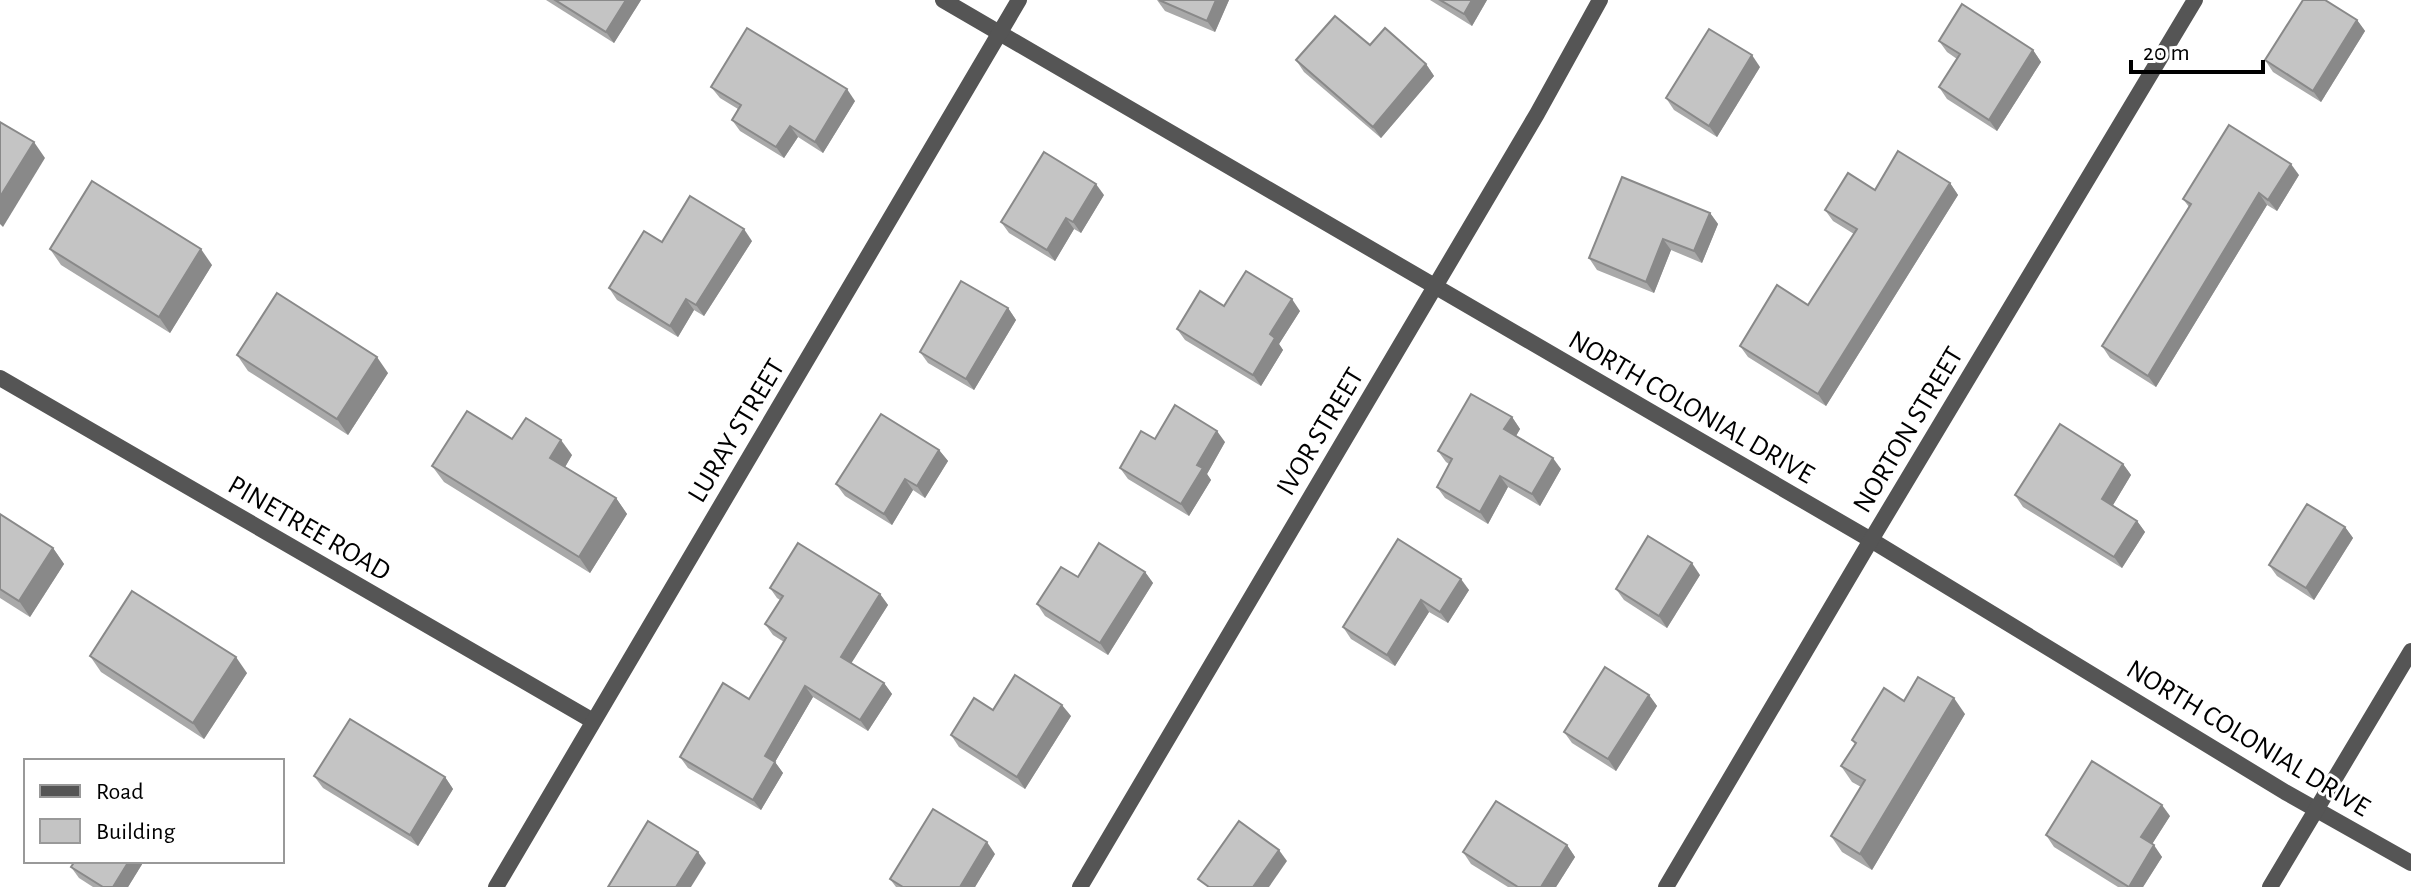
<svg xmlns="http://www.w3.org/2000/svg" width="2411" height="887" viewBox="0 0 2411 887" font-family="'Alegreya Sans',sans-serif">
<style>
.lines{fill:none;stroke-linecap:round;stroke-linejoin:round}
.street{stroke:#555;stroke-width:16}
.wall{fill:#a9a9a9}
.shaded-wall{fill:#898989}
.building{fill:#c4c4c4;stroke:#898989;stroke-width:2}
.labels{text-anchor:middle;stroke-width:6;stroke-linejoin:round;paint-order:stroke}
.street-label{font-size:28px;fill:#000;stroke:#fff}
</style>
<rect width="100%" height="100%" fill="#fff"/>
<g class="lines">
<g class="street">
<path d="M943 0 1871 540 2285 792 2411 863"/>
<path d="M0 378 593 721"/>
<path d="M496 887 1019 0"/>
<path d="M1080 887 1537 114 1600 0"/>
<path d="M1666 887 1871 540 2195 0"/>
<path d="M2270 887 2411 651"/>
</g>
</g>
<g class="wall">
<path d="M546 0H641L614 43Z"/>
<path d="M1157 0H1229L1215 32 1165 11Z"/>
<path d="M1430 0H1487L1472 26Z"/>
<path d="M2357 20 2365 31 2321 102 2273 72 2265 60Z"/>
<path d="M1939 41 2033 50 2041 62 1997 131 1947 99 1939 87 1957 59 1947 52Z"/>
<path d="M1370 45 1426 64 1434 76 1381 138 1304 72 1296 60Z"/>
<path d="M1760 67 1717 137 1674 110 1666 98Z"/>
<path d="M711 87 855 101 823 153 798 137 784 158 740 131 732 120 738 109 720 98Z"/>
<path d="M2299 175 2277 211 2267 205 2156 387 2110 358 2102 346 2189 207 2183 199Z"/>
<path d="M1950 183 1958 195 1826 406 1748 357 1740 346 1808 305 1854 234 1833 221 1825 210 1875 190Z"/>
<path d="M1104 195 1081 233 1074 229 1055 261 1009 233 1001 222Z"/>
<path d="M1710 213 1718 224 1702 263 1671 250 1654 293 1597 270 1589 258Z"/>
<path d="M752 241 704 316 694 310 678 337 617 300 609 288 662 242Z"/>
<path d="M50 249 212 265 170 333 61 265Z"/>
<path d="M1224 306 1300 311 1279 344 1283 350 1261 386 1185 340 1177 329Z"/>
<path d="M1008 308 1016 320 974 390 928 363 920 352Z"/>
<path d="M237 355 388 373 348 435 248 371Z"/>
<path d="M1512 417 1520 429 1516 436 1561 469 1540 506 1508 487 1488 524 1445 498 1437 487 1449 464 1446 462 1438 451Z"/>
<path d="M512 439 572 455 565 467 616 498 627 514 590 573 444 482 432 466Z"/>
<path d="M1155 439 1225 442 1207 474 1211 480 1189 516 1128 479 1120 468Z"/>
<path d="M939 450 948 461 925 498 913 490 892 525 845 496 836 484Z"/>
<path d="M2123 464 2131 475 2113 505 2137 521 2145 532 2122 568 2023 507 2015 495Z"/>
<path d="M0 514 53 548 64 564 30 617 0 598Z"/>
<path d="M2345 527 2353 538 2314 600 2277 576 2269 565Z"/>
<path d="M1398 539 1469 590 1448 623 1429 612 1395 666 1351 639 1343 627Z"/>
<path d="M1145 572 1153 583 1108 655 1045 616 1037 604 1078 577Z"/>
<path d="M1700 575 1667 628 1624 600 1616 589Z"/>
<path d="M770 588 880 594 888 605 851 663 884 683 892 694 868 731 813 697 775 762 783 773 761 810 688 768 680 757 749 699 784 642 773 635 765 624 780 600 777 598Z"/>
<path d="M90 656 247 673 204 739 101 672Z"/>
<path d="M1649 695 1657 706 1616 771 1572 743 1564 732Z"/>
<path d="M1904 701 1965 714 1872 870 1842 852 1831 836 1861 787 1852 782 1841 766 1855 744 1852 740Z"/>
<path d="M993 710 1071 716 1025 789 959 747 951 735Z"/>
<path d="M314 776 445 777 453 789 418 846 323 788Z"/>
<path d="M2170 816 2152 844 2162 857 2143 887H2118L2054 847 2046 835Z"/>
<path d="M1567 845 1575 857 1556 887H1508L1471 864 1463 852Z"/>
<path d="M995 854 975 887H896L890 879Z"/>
<path d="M75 861H144L128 887H93L79 878 71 867Z"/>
</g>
<g class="shaded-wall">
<path d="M626 0H641L614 43 606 32Z"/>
<path d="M1216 0H1229L1215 32 1207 21Z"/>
<path d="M1472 0H1487L1472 26 1464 14Z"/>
<path d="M2357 20 2365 31 2321 102 2313 91Z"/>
<path d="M2033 50 2041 62 1997 131 1989 120Z"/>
<path d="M1752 55 1760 67 1717 137 1709 126Z"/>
<path d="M1426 64 1434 76 1381 138 1373 127Z"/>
<path d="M847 89 855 101 823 153 815 142Z"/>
<path d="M790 126 798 137 784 158 776 147Z"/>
<path d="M34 142 45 158 3 227 0 224V197Z"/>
<path d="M2291 164 2299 175 2277 211 2268 200Z"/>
<path d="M1950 183 1958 195 1826 406 1818 394Z"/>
<path d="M1096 184 1104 195 1081 233 1073 222Z"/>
<path d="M2259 193 2267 205 2156 387 2148 376Z"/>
<path d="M1710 213 1718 224 1702 263 1694 251Z"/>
<path d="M1066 218 1074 229 1055 261 1047 250Z"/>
<path d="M744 229 752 241 704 316 696 305Z"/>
<path d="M1663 239 1671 250 1654 293 1646 282Z"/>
<path d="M201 249 212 265 170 333 159 317Z"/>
<path d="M686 299 694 310 678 337 670 326Z"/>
<path d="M1292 299 1300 311 1279 344 1283 350 1261 386 1253 375 1270 334Z"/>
<path d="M1008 308 1016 320 974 390 966 379Z"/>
<path d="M377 357 388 373 348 435 337 419Z"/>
<path d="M1512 417 1520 429 1513 441 1504 429Z"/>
<path d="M1217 431 1225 442 1207 474 1211 480 1189 516 1181 504 1197 465Z"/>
<path d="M561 440 572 455 561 474 550 458Z"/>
<path d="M939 450 948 461 925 498 917 486Z"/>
<path d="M1553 458 1561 469 1540 506 1532 494Z"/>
<path d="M2123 464 2131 475 2110 510 2102 499Z"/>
<path d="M1500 476 1508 487 1488 524 1480 512Z"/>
<path d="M905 479 913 490 892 525 884 514Z"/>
<path d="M616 498 627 514 590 573 579 557Z"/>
<path d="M2137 521 2145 532 2122 568 2114 557Z"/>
<path d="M2345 527 2353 538 2314 600 2306 588Z"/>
<path d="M53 548 64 564 30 617 19 601Z"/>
<path d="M1692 563 1700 575 1667 628 1659 616Z"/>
<path d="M1145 572 1153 583 1108 655 1100 643Z"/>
<path d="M1461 579 1469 590 1448 623 1440 612Z"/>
<path d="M880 594 888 605 849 667 841 657Z"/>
<path d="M1421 600 1429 612 1395 666 1387 655Z"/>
<path d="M236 657 247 673 204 739 193 723Z"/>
<path d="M884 683 892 694 868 731 860 720Z"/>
<path d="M805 686 813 697 775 762 783 773 761 810 753 800 765 756Z"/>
<path d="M1649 695 1657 706 1616 771 1608 759Z"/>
<path d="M1954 698 1965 714 1872 870 1860 854Z"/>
<path d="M1062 705 1071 716 1025 789 1017 777Z"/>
<path d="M445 777 453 789 418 846 410 835Z"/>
<path d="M2162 805 2170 816 2149 849 2141 837Z"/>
<path d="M987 842 995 854 975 887H960Z"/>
<path d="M1567 845 1575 857 1556 887H1541Z"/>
<path d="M2154 845 2162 857 2143 887H2129Z"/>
<path d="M1279 850 1287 861 1269 887H1253Z"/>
<path d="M698 852 706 863 691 887H676Z"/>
<path d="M129 861H144L128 887H113Z"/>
</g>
<g class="building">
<path d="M555 0H626L606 32Z"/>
<path d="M1159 0H1216L1207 21Z"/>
<path d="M1440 0H1472L1464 14Z"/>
<path d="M2303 0H2325L2357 20 2313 91 2265 60Z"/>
<path d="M1962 4 2033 50 1989 120 1939 87 1960 54 1939 41Z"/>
<path d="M1335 16 1370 45 1385 28 1426 64 1373 127 1296 60Z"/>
<path d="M747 28 847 89 815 142 790 126 776 147 732 120 741 105 711 87Z"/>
<path d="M1709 29 1752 55 1709 126 1666 98Z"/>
<path d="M0 122 34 142 0 197Z"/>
<path d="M2229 125 2291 164 2268 200 2259 193 2148 376 2102 346 2191 204 2183 199Z"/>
<path d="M1898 151 1950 183 1818 394 1740 346 1777 285 1808 305 1857 229 1825 210 1848 173 1875 190Z"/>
<path d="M1044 152 1096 184 1073 222 1066 218 1047 250 1001 222Z"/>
<path d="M1622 177 1710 213 1694 251 1663 239 1646 282 1589 258Z"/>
<path d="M92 181 201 249 159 317 50 249Z"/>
<path d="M690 196 744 229 696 305 686 299 670 326 609 288 644 231 662 242Z"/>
<path d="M1246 271 1292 299 1270 334 1275 338 1253 375 1177 329 1200 291 1224 306Z"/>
<path d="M961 281 1008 308 966 379 920 352Z"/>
<path d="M277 293 377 357 337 419 237 355Z"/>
<path d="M1471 394 1512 417 1504 429 1553 458 1532 494 1500 476 1480 512 1437 487 1452 459 1438 451Z"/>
<path d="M1175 405 1217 431 1197 465 1203 468 1181 504 1120 468 1141 431 1155 439Z"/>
<path d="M467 411 512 439 526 418 561 440 550 458 616 498 579 557 432 466Z"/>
<path d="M881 414 939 450 917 486 905 479 884 514 836 484Z"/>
<path d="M2060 424 2123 464 2102 499 2137 521 2114 557 2015 495Z"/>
<path d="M2307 504 2345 527 2306 588 2269 565Z"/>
<path d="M0 514 53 548 19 601 0 589Z"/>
<path d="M1648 536 1692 563 1659 616 1616 589Z"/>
<path d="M1398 539 1461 579 1440 612 1421 600 1387 655 1343 627Z"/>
<path d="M798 543 880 594 841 657 884 683 860 720 805 686 765 756 775 762 753 800 680 757 723 683 749 699 786 638 765 624 783 596 770 588Z"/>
<path d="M1099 543 1145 572 1100 643 1037 604 1061 567 1078 577Z"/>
<path d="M132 591 236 657 193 723 90 656Z"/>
<path d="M1605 667 1649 695 1608 759 1564 732Z"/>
<path d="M1015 675 1062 705 1017 777 951 735 974 698 993 710Z"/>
<path d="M1918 677 1954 698 1860 854 1831 836 1865 780 1841 766 1856 743 1852 740 1884 688 1904 701Z"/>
<path d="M350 719 445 777 410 835 314 776Z"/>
<path d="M2092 761 2162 805 2141 837 2154 845 2129 887 2046 835Z"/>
<path d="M1496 801 1567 845 1541 887H1518L1463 852Z"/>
<path d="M933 809 987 842 960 887H903L890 879Z"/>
<path d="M648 821 698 852 676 887H608Z"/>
<path d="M1239 821 1279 850 1253 887H1209L1198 879Z"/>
<path d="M75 861H129L113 887H103L71 867Z"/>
</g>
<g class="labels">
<g class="street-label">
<text transform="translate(1692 406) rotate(30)" y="10">NORTH COLONIAL DRIVE</text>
<text transform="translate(1907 429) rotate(-59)" y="10">NORTON STREET</text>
<text transform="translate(735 430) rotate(-59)" y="10">LURAY STREET</text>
<text transform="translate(1319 431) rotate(-59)" y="10">IVOR STREET</text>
<text transform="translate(310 527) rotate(30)" y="10">PINETREE ROAD</text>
<text transform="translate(2249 737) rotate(31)" y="10">NORTH COLONIAL DRIVE</text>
</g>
</g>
<rect x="24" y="759" width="260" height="104" fill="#ffffff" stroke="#999999" stroke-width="2"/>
<rect x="40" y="785" width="40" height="12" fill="#555555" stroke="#999999" stroke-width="2"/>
<text x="96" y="799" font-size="24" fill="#000000">Road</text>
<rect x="40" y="819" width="40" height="24" fill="#c4c4c4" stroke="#999999" stroke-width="2"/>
<text x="96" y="839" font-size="24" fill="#000000">Building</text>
<path d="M2131 60v12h132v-12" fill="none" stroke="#000000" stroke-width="4"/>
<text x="2143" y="60" font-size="24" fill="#000000" stroke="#ffffff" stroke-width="6" paint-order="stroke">20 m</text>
</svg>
